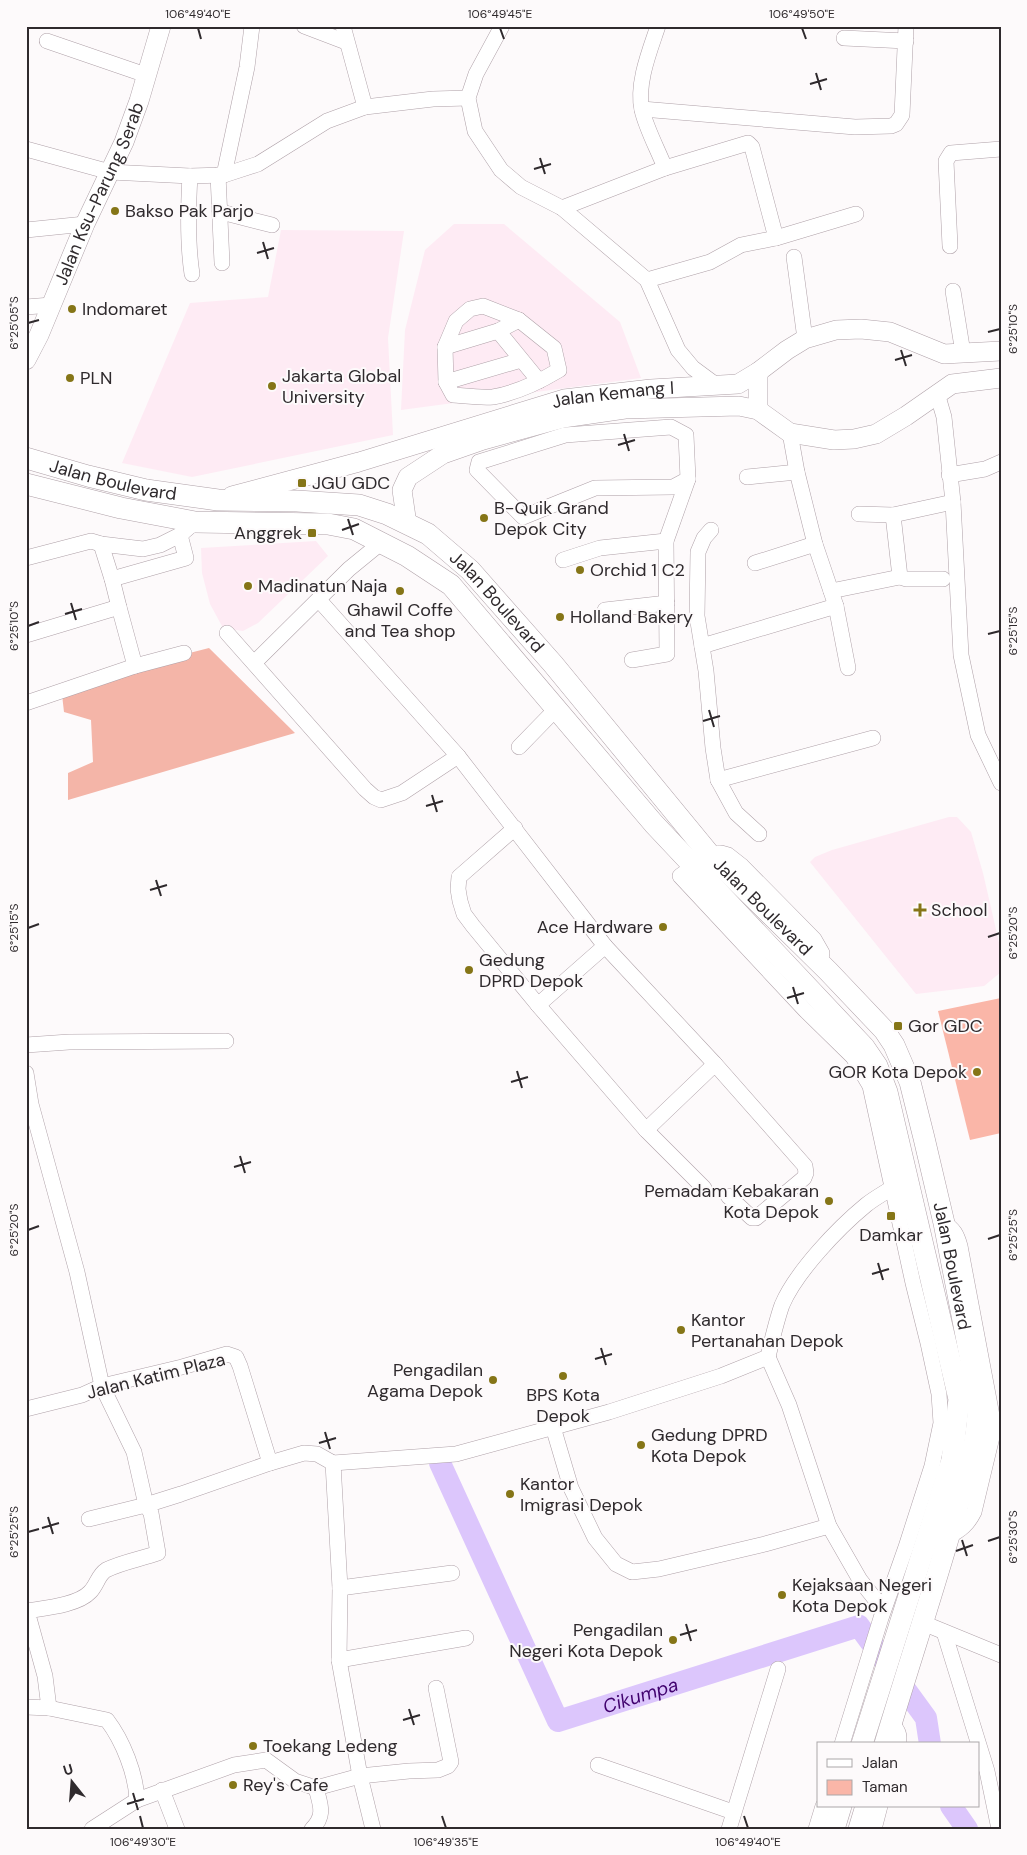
<svg xmlns="http://www.w3.org/2000/svg" width="1027" height="1855" viewBox="0 0 1027 1855" font-family="'DM Sans',sans-serif">
<style>
.built{fill:#feebf4}
.green{fill:#fab6a8}
.forest{fill:#f4b5a8}
.lines{fill:none;stroke-linecap:round;stroke-linejoin:round}
.river{stroke:#dcc6fc;stroke-width:22}
.minor-casing{stroke:#afa1a8;stroke-width:16}
.tertiary-casing{stroke:#afa1a8;stroke-width:20}
.secondary-casing{stroke:#afa1a8;stroke-width:22}
.minor{stroke:#fff;stroke-width:15}
.tertiary{stroke:#fff;stroke-width:19}
.secondary{stroke:#fff;stroke-width:21}
.ticks{fill:none;stroke:#2f2a2d;stroke-width:2}
.poi-dot{fill:#857517;stroke:#fdfafb;stroke-width:2}
.labels{text-anchor:middle;stroke-width:4;stroke-linejoin:round;paint-order:stroke}
.street-label{font-size:18px;fill:#2f2a2d;stroke:#fdfafb}
.poi-label{font-size:18px;fill:#2f2a2d;stroke:#fdfafb;text-anchor:start}
.water-label{font-size:19px;font-style:italic;fill:#41026e;stroke:#fdfafb}
.neatline{fill:none;stroke:#2f2a2d;stroke-width:2}
.ticks-label{font-size:12px;text-anchor:middle;fill:#2f2a2d}
</style>
<rect width="100%" height="100%" fill="#fdfafb"/>
<g class="built">
<path d="M454 224H504L620 322 641 378 401 410 405 330 425 250Z"/>
<path d="M281 230 404 231 388 338 393 435 192 477 122 463 190 303 268 297Z"/>
<path d="M316 541 328 556 258 623 243 631 223 628 210 604 202 573 201 548Z"/>
<path d="M949 817H957L971 832 983 873 1000 947 1001 972 984 986 916 994 810 862 815 857 832 850Z"/>
</g>
<path class="green" d="M1001 998V1133L970 1140 938 1011Z"/>
<path class="forest" d="M209 648 295 733 68 800V773L93 762 91 720 64 712 61 686Z"/>
<g class="lines">
<g class="river">
<path id="s1" d="M440 1463 558 1721 859 1626 926 1718 930 1744"/>
<path d="M951 1806 967 1829"/>
</g>
<defs>
<g id="minor">
<path d="M304 26 346 42"/>
<path d="M343 26 365 107"/>
<path d="M502 26 476 74 468 98 475 131 501 170 521 187 562 208 647 280 678 350 693 368 716 385"/>
<path d="M658 26C650 50 636 84 642 110 646 128 658 150 665 168"/>
<path d="M844 38 906 41"/>
<path d="M47 41 146 75"/>
<path d="M642 109 855 127 891 126 896 124 902 115 906 26"/>
<path d="M26 149 110 172 190 176 224 175 258 164 327 121 365 107 433 99 468 98"/>
<path d="M218 175 222 263"/>
<path d="M224 175 247 67 252 26"/>
<path d="M190 176C188 209 187 241 192 274"/>
<path d="M562 208 665 168 748 143 752 147 776 238"/>
<path d="M219 209 225 213 272 225"/>
<path d="M26 230 85 224"/>
<path d="M950 246 946 161 951 153 1001 149"/>
<path d="M794 257 805 339"/>
<path d="M647 280 710 262 741 245 776 238 856 214"/>
<path d="M953 291 963 353"/>
<path d="M483 306 519 320 554 348 559 370C539 382 516 393 493 397 480 398 466 396 453 395L446 382 445 347 456 321 470 309Z"/>
<path d="M26 307 51 305"/>
<path d="M498 331 539 381"/>
<path d="M445 347 498 331 519 320"/>
<path d="M446 382 521 360"/>
<path d="M937 393 944 417 953 502 961 655 978 735 1001 783"/>
<path d="M671 427 686 435 688 479 673 487 595 488 523 517 477 470 479 462 565 435Z"/>
<path d="M790 433 797 472 815 544 836 606 848 668"/>
<path d="M949 475 985 469 1001 462"/>
<path d="M747 477 797 472"/>
<path d="M859 514 893 515 953 502"/>
<path d="M893 515 900 577 906 579H943"/>
<path d="M711 530 704 538 698 552 697 616 706 671 713 748 718 780 736 813 759 834"/>
<path d="M101 544 112 579 119 607"/>
<path d="M26 558 91 541 101 544 143 549 160 545 180 535 195 522"/>
<path d="M563 560 600 548 666 541"/>
<path d="M755 563 815 544"/>
<path d="M112 579 186 558 180 535"/>
<path d="M831 591 900 577"/>
<path d="M319 600 458 756 605 946 538 1005"/>
<path d="M605 610 667 603"/>
<path d="M227 633 365 789 374 797 381 800 402 793 458 756"/>
<path d="M26 635 119 607 135 666"/>
<path d="M702 646 836 606"/>
<path d="M632 660 667 654 666 541 688 479"/>
<path d="M254 663 349 569 382 542"/>
<path d="M26 703 135 666 184 653"/>
<path d="M519 747 556 709"/>
<path d="M718 780 873 738"/>
<path d="M515 828 459 877 458 889 460 901 464 914 473 926 538 1005 646 1130 704 1188"/>
<path d="M605 946 715 1064"/>
<path d="M820 963 822 953 814 939 742 866 728 855 721 853 710 855 680 876 805 1010 853 1057 870 1086 913 1283 928 1343 939 1394 941 1423 932 1466 906 1547 881 1618 842 1744"/>
<path d="M26 1045 69 1042 226 1041"/>
<path d="M26 1073 31 1104 77 1272 102 1386 134 1452 146 1505 151 1513 158 1553C141 1559 122 1562 106 1570 98 1575 97 1585 90 1592 78 1605 45 1608 27 1611L45 1676 49 1708 26 1707"/>
<path d="M646 1130 715 1064 805 1166 806 1173 804 1178 756 1218H752L728 1196"/>
<path d="M944 1223C954 1229 957 1235 960 1246L993 1421 992 1437 974 1512C968 1524 961 1530 949 1536"/>
<path d="M768 1357 789 1405 829 1526 860 1580 875 1599 885 1605"/>
<path d="M26 1409 82 1395 102 1386 182 1367 227 1354 236 1357 240 1366 270 1463"/>
<path d="M553 1427 571 1488 595 1538 616 1564 632 1572 659 1569 765 1544 829 1526"/>
<path d="M333 1463 340 1588 339 1660 360 1776 373 1829"/>
<path d="M89 1519 146 1505 181 1494 270 1463 304 1453 317 1454 333 1463 456 1454 609 1412 721 1376 768 1357C772 1340 776 1322 782 1305 796 1272 838 1228 866 1205 876 1197 888 1191 898 1184"/>
<path d="M340 1588 452 1573"/>
<path d="M923 1623 1001 1655"/>
<path d="M944 1632 987 1771 999 1829"/>
<path d="M339 1660 466 1638"/>
<path d="M49 1708 107 1720C123 1741 136 1774 137 1800"/>
<path d="M891 1722C897 1730 901 1734 898 1744"/>
<path d="M598 1765 733 1812"/>
<path d="M162 1790 177 1829"/>
<path d="M92 1829 137 1800 234 1765 266 1760 295 1781 316 1788 360 1776 409 1771 438 1770 448 1766 451 1762 436 1688"/>
<path d="M312 1829C326 1815 320 1804 316 1788"/>
<path d="M729 1829 778 1669"/>
<path d="M816 1829 823 1806"/>
<path d="M874 1829 880 1806"/>
</g>
<g id="tertiary">
<path id="s2" d="M26 360 39 335 85 224 124 142 139 101 161 26"/>
<path d="M758 372V410"/>
<path id="s3" d="M232 496 359 462 564 399 651 389 738 384 758 372 787 350 805 339 836 330 861 329 890 332 944 354 1001 351"/>
<path d="M407 524 402 490 408 477 443 454 483 440 563 418 625 409 739 406 758 410 790 433 834 440 854 439 876 434 906 416 952 384 1001 378"/>
</g>
<g id="secondary">
<path id="s4" d="M26 458 88 476 146 490 218 500 297 501 359 505 387 514 428 534 470 570 553 664 710 855 828 971 884 1030 894 1045 910 1082 924 1138 944 1223 977 1392C982 1434 966 1474 955 1515 933 1592 908 1667 885 1744"/>
<path d="M26 484 121 508 195 522 328 524 354 529 407 556 451 585 654 824 864 1047 877 1066 887 1092 959 1399 952 1460 862 1744"/>
<path d="M834 1829 841 1806"/>
<path d="M859 1829 866 1806"/>
</g>
</defs>
<use href="#minor" class="minor-casing"/>
<use href="#tertiary" class="tertiary-casing"/>
<use href="#secondary" class="secondary-casing"/>
<use href="#minor" class="minor"/>
<use href="#tertiary" class="tertiary"/>
<use href="#secondary" class="secondary"/>
</g>
<path class="ticks" d="M198 28 201 39M500 28 504 39M802 28 806 39M816 73 821 90M810 84 827 79M540 158 545 174M534 169 551 164M263 242 268 259M257 253 274 248M28 323 39 320M988 332 1000 329M901 350 906 366M895 360 912 355M624 434 629 451M618 445 635 440M348 519 353 535M342 530 359 524M71 603 76 620M65 614 82 609M28 626 39 622M988 634 1000 631M709 710 714 727M703 721 720 716M432 795 437 812M426 806 443 801M156 880 161 896M150 890 167 885M28 928 39 924M988 937 1000 933M793 987 798 1004M787 998 804 993M517 1071 522 1088M511 1082 528 1077M240 1156 245 1173M234 1167 251 1162M28 1230 39 1226M988 1239 1000 1235M878 1263 883 1280M872 1274 889 1269M601 1348 606 1365M595 1359 612 1354M325 1432 330 1449M319 1443 336 1438M48 1517 53 1534M42 1528 59 1523M28 1532 39 1529M962 1540 967 1556M988 1541 1000 1537M956 1551 973 1545M686 1624 691 1641M680 1635 697 1630M409 1709 414 1725M403 1720 420 1715M133 1793 138 1810M127 1804 144 1799M140 1816 143 1828M442 1816 446 1828M744 1816 748 1828"/>
<g class="poi-dot">
<circle cx="115" cy="211" r="5"/>
<circle cx="72" cy="309" r="5"/>
<circle cx="70" cy="378" r="5"/>
<circle cx="272" cy="386" r="5"/>
<rect x="297" y="478" width="10" height="10" rx="2.5"/>
<circle cx="484" cy="518" r="5"/>
<rect x="307" y="528" width="10" height="10" rx="2.5"/>
<circle cx="580" cy="570" r="5"/>
<circle cx="248" cy="586" r="5"/>
<circle cx="400" cy="591" r="5"/>
<circle cx="560" cy="617" r="5"/>
<path d="M917.5 902.5h5v5h5v5h-5v5h-5v-5h-5v-5h5z"/>
<circle cx="663" cy="927" r="5"/>
<circle cx="469" cy="970" r="5"/>
<rect x="893" y="1021" width="10" height="10" rx="2.5"/>
<circle cx="977" cy="1072" r="5"/>
<circle cx="829" cy="1201" r="5"/>
<rect x="886" y="1211" width="10" height="10" rx="2.5"/>
<circle cx="681" cy="1330" r="5"/>
<circle cx="563" cy="1376" r="5"/>
<circle cx="493" cy="1380" r="5"/>
<circle cx="641" cy="1445" r="5"/>
<circle cx="510" cy="1494" r="5"/>
<circle cx="782" cy="1595" r="5"/>
<circle cx="673" cy="1640" r="5"/>
<circle cx="253" cy="1746" r="5"/>
<circle cx="233" cy="1785" r="5"/>
</g>
<g class="labels">
<g class="street-label">
<text dy="6" stroke="none"><textPath href="#s2" startOffset="182">Jalan Ksu-Parung Serab</textPath></text>
<text dy="6" stroke="none"><textPath href="#s3" startOffset="395">Jalan Kemang I</textPath></text>
<text dy="6" stroke="none"><textPath href="#s4" startOffset="90">Jalan Boulevard</textPath></text>
<text dy="6" stroke="none"><textPath href="#s4" startOffset="510">Jalan Boulevard</textPath></text>
<text dy="6" stroke="none"><textPath href="#s4" startOffset="915">Jalan Boulevard</textPath></text>
<text dy="6" stroke="none"><textPath href="#s4" startOffset="1335">Jalan Boulevard</textPath></text>
<text transform="translate(156 1376) rotate(-14)" y="6">Jalan Katim Plaza</text>
</g>
<g class="poi-label">
<text x="125" y="217">Bakso Pak Parjo</text>
<text x="82" y="315">Indomaret</text>
<text x="282" y="382">Jakarta Global<tspan x="282" dy="21">University</tspan></text>
<text x="80" y="384">PLN</text>
<text x="312" y="489">JGU GDC</text>
<text x="494" y="514">B-Quik Grand<tspan x="494" dy="21">Depok City</tspan></text>
<text x="302" y="539" text-anchor="end">Anggrek</text>
<text x="590" y="576">Orchid 1 C2</text>
<text x="258" y="592">Madinatun Naja</text>
<text x="400" y="616" text-anchor="middle">Ghawil Coffe<tspan x="400" dy="21">and Tea shop</tspan></text>
<text x="570" y="623">Holland Bakery</text>
<text x="931" y="916">School</text>
<text x="653" y="933" text-anchor="end">Ace Hardware</text>
<text x="479" y="966">Gedung<tspan x="479" dy="21">DPRD Depok</tspan></text>
<text x="908" y="1032">Gor GDC</text>
<text x="967" y="1078" text-anchor="end">GOR Kota Depok</text>
<text x="819" y="1197" text-anchor="end">Pemadam Kebakaran<tspan x="819" dy="21">Kota Depok</tspan></text>
<text x="891" y="1241" text-anchor="middle">Damkar</text>
<text x="691" y="1326">Kantor<tspan x="691" dy="21">Pertanahan Depok</tspan></text>
<text x="483" y="1376" text-anchor="end">Pengadilan<tspan x="483" dy="21">Agama Depok</tspan></text>
<text x="563" y="1401" text-anchor="middle">BPS Kota<tspan x="563" dy="21">Depok</tspan></text>
<text x="651" y="1441">Gedung DPRD<tspan x="651" dy="21">Kota Depok</tspan></text>
<text x="520" y="1490">Kantor<tspan x="520" dy="21">Imigrasi Depok</tspan></text>
<text x="792" y="1591">Kejaksaan Negeri<tspan x="792" dy="21">Kota Depok</tspan></text>
<text x="663" y="1636" text-anchor="end">Pengadilan<tspan x="663" dy="21">Negeri Kota Depok</tspan></text>
<text x="263" y="1752">Toekang Ledeng</text>
<text x="243" y="1791">Rey's Cafe</text>
</g>
<g class="water-label">
<text dy="7" stroke="none"><textPath href="#s1" startOffset="370">Cikumpa</textPath></text>
</g>
</g>
<rect width="1027" height="1855" fill="none" stroke="#fdfafb" stroke-width="55"/>
<rect x="817" y="1742" width="162" height="65" fill="#fdfafb" stroke="#aba7a9"/>
<rect x="827" y="1759" width="25" height="8" fill="#ffffff" stroke="#aba7a9"/>
<text x="862" y="1768" font-size="15" fill="#2f2a2d">Jalan</text>
<rect x="827" y="1780" width="25" height="15" fill="#fab6a8" stroke="#aba7a9"/>
<text x="862" y="1792" font-size="15" fill="#2f2a2d">Taman</text>
<g transform="translate(72 1782) rotate(343)" stroke="#fdfafb" stroke-width="4" paint-order="stroke">
<path d="M0-4L9 19L0 12L-9 19Z" fill="#2f2a2d"/>
<text y="-8" font-size="14" font-weight="bold" text-anchor="middle" fill="#2f2a2d">U</text>
</g>
<rect x="28" y="28" width="972" height="1800" class="neatline"/>
<g class="ticks-label">
<text x="198" y="18">106°49'40"E</text>
<text x="500" y="18">106°49'45"E</text>
<text x="802" y="18">106°49'50"E</text>
<text transform="translate(14 323) rotate(-90)" y="4">6°25'05"S</text>
<text transform="translate(1013 329) rotate(-90)" y="4">6°25'10"S</text>
<text transform="translate(14 626) rotate(-90)" y="4">6°25'10"S</text>
<text transform="translate(1013 631) rotate(-90)" y="4">6°25'15"S</text>
<text transform="translate(14 928) rotate(-90)" y="4">6°25'15"S</text>
<text transform="translate(1013 933) rotate(-90)" y="4">6°25'20"S</text>
<text transform="translate(14 1230) rotate(-90)" y="4">6°25'20"S</text>
<text transform="translate(1013 1235) rotate(-90)" y="4">6°25'25"S</text>
<text transform="translate(14 1532) rotate(-90)" y="4">6°25'25"S</text>
<text transform="translate(1013 1537) rotate(-90)" y="4">6°25'30"S</text>
<text x="143" y="1846">106°49'30"E</text>
<text x="446" y="1846">106°49'35"E</text>
<text x="748" y="1846">106°49'40"E</text>
</g>
</svg>
